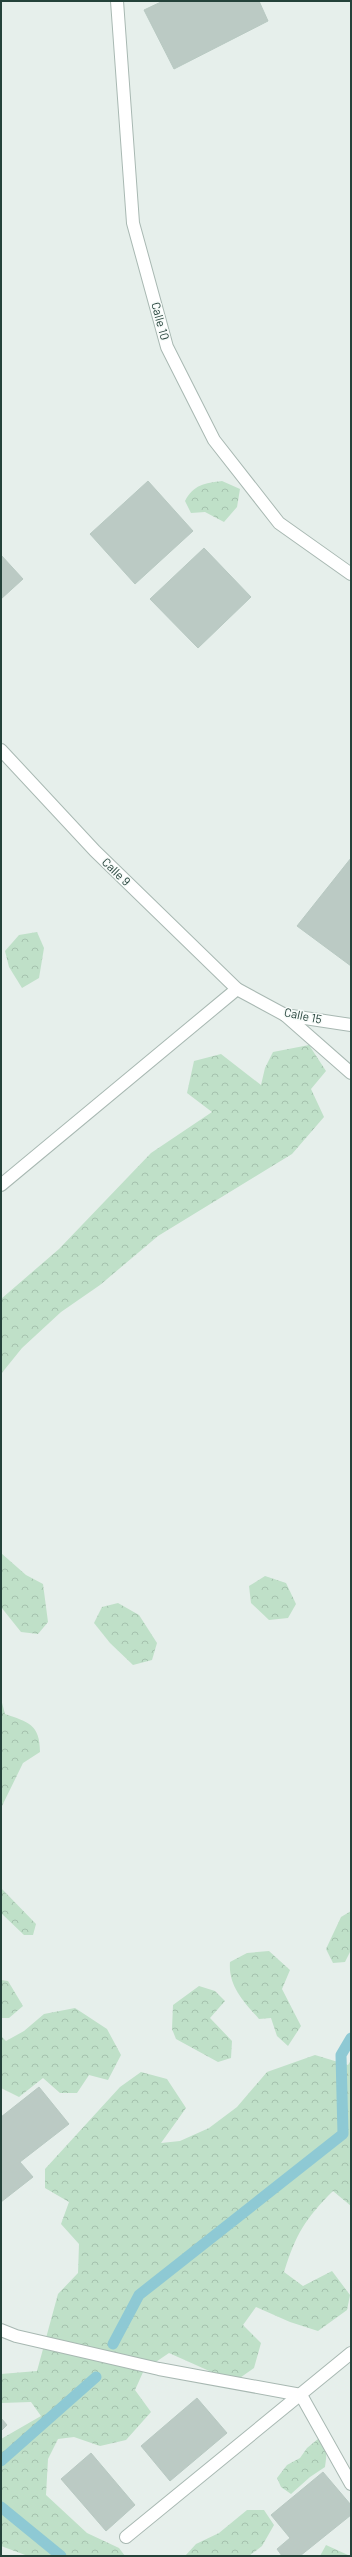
<svg xmlns="http://www.w3.org/2000/svg" width="352" height="2557" viewBox="0 0 352 2557" font-family="Barlow,sans-serif">
<style>
.forest{fill:url(#forest-crowns)}
.lines{fill:none;stroke-linecap:round;stroke-linejoin:round}
.stream{stroke:#8ec9d4;stroke-width:11}
.building{fill:#bbcac4;stroke:#b8c9c2}
.street-casing{stroke:#a8b8b2;stroke-width:14}
.street{stroke:#fff;stroke-width:12}
.labels{text-anchor:middle;stroke-width:3;stroke-linejoin:round;paint-order:stroke}
.street-label{font-size:12px;fill:#24423a;stroke:#f7fbf9}
</style>
<defs>
<pattern id="forest-crowns" width="20" height="18" patternUnits="userSpaceOnUse"><rect width="20" height="18" fill="#bfe0c8"/><path d="M2 6a3 3 0 1 1 6 0M12 15a3 3 0 1 1 6 0" fill="none" stroke="#a4c1ad"/></pattern>
</defs>
<rect width="100%" height="100%" fill="#e6efeb"/>
<g class="forest">
<path d="M222 481 240 489 237 507 224 522 205 512 191 513 185 501C193 485 205 483 222 481Z"/>
<path d="M37 932 44 948 39 978 22 988 9 967 5 951 19 935Z"/>
<path d="M309 1045 326 1071 311 1089 324 1117 292 1154 158 1236 100 1285 61 1312 22 1348 1 1374V1299L59 1249 151 1153 212 1112 187 1093 194 1061 221 1054 261 1085 265 1068 273 1052Z"/>
<path d="M1 1553 26 1575 43 1584 48 1622 38 1634 21 1632 1 1607Z"/>
<path d="M265 1576 286 1583 296 1604 288 1618 269 1620 251 1603 249 1586Z"/>
<path d="M118 1603 139 1615 157 1643 152 1660 133 1665 110 1643 94 1623 102 1607Z"/>
<path d="M1 1699 5 1714C28 1722 40 1724 40 1752L23 1763 1 1808Z"/>
<path d="M1 1888 36 1924 33 1935H24L1 1913Z"/>
<path d="M351 1911V1950L345 1962 333 1963 326 1949 341 1917Z"/>
<path d="M269 1951 290 1970 282 1989 301 2026 288 2046 277 2036 271 2018 259 2019C244 2002 228 1986 230 1962L247 1953Z"/>
<path d="M1 1980 8 1981 23 2006 9 2018H1Z"/>
<path d="M199 1986 215 1991 225 2001 210 2018 232 2041 231 2058 218 2062 176 2039 172 2029 173 2005Z"/>
<path d="M75 2008 107 2029 121 2055 108 2080 89 2075 77 2093H60L43 2078 19 2097 1 2088V2036L6 2041 24 2031 44 2014Z"/>
<path d="M315 2055 348 2065 351 2060V2206L333 2191C305 2219 296 2234 284 2272L303 2286 332 2271 350 2295 347 2310 318 2331 290 2322 256 2307 243 2325 261 2343 254 2368 234 2382 169 2353 144 2370 135 2390 151 2412 126 2440 100 2446 74 2437 58 2439 48 2459 46 2495 87 2533 119 2548 125 2556H28L1 2546V2439L41 2416 31 2402 1 2403V2374L37 2371 58 2294 78 2273 79 2244 61 2224 69 2202 45 2188V2169L120 2087 141 2072 167 2079 186 2108 161 2143 180 2141 209 2128 237 2107 267 2072Z"/>
<path d="M318 2439C328 2448 327 2454 325 2467L310 2477 291 2494 281 2487 277 2478 287 2465 300 2458 307 2448Z"/>
<path d="M247 2510H264L274 2525 262 2546 249 2556H185L196 2544 219 2533Z"/>
<path d="M326 2545 348 2555 350 2556H320Z"/>
</g>
<g class="lines">
<g class="stream">
<path d="M113 2344 139 2295 343 2134 341 2055 351 2038"/>
<path d="M1 2461 96 2377"/>
<path d="M1 2507 61 2556"/>
</g>
</g>
<g class="building">
<path d="M163 1H259L268 21 174 69 144 10Z"/>
<path d="M148 481 193 531 135 584 90 534Z"/>
<path d="M204 548 251 597 198 648 150 599Z"/>
<path d="M1 555 23 579 1 599Z"/>
<path d="M351 858V966L297 926Z"/>
<path d="M39 2087 69 2124 20 2162 33 2177 1 2202V2117Z"/>
<path d="M197 2398 227 2433 170 2481 141 2446Z"/>
<path d="M1 2418 7 2425 1 2431Z"/>
<path d="M91 2453 135 2505 106 2531 61 2479Z"/>
<path d="M323 2472 351 2505V2515L300 2556H282L277 2549 290 2538 271 2515Z"/>
</g>
<g class="lines">
<defs>
<g id="street">
<path d="M117 1 133 223 167 347 214 440 279 523 351 574"/>
<path d="M1 750 95 851 237 989 285 1015 351 1025"/>
<path d="M285 1015 351 1073"/>
<path d="M1 1185 237 989"/>
<path d="M1 2330 16 2336 159 2369 301 2395 351 2484"/>
<path d="M126 2537 351 2353"/>
</g>
</defs>
<use href="#street" class="street-casing"/>
<use href="#street" class="street"/>
</g>
<g class="labels">
<g class="street-label">
<text transform="translate(160 321) rotate(75)" y="4">Calle 10</text>
<text transform="translate(116 872) rotate(44)" y="4">Calle 9</text>
<text transform="translate(303 1016) rotate(12)" y="4">Calle 15</text>
</g>
</g>
<rect width="352" height="2557" fill="none" stroke="#24423a" stroke-width="4"/>
</svg>
